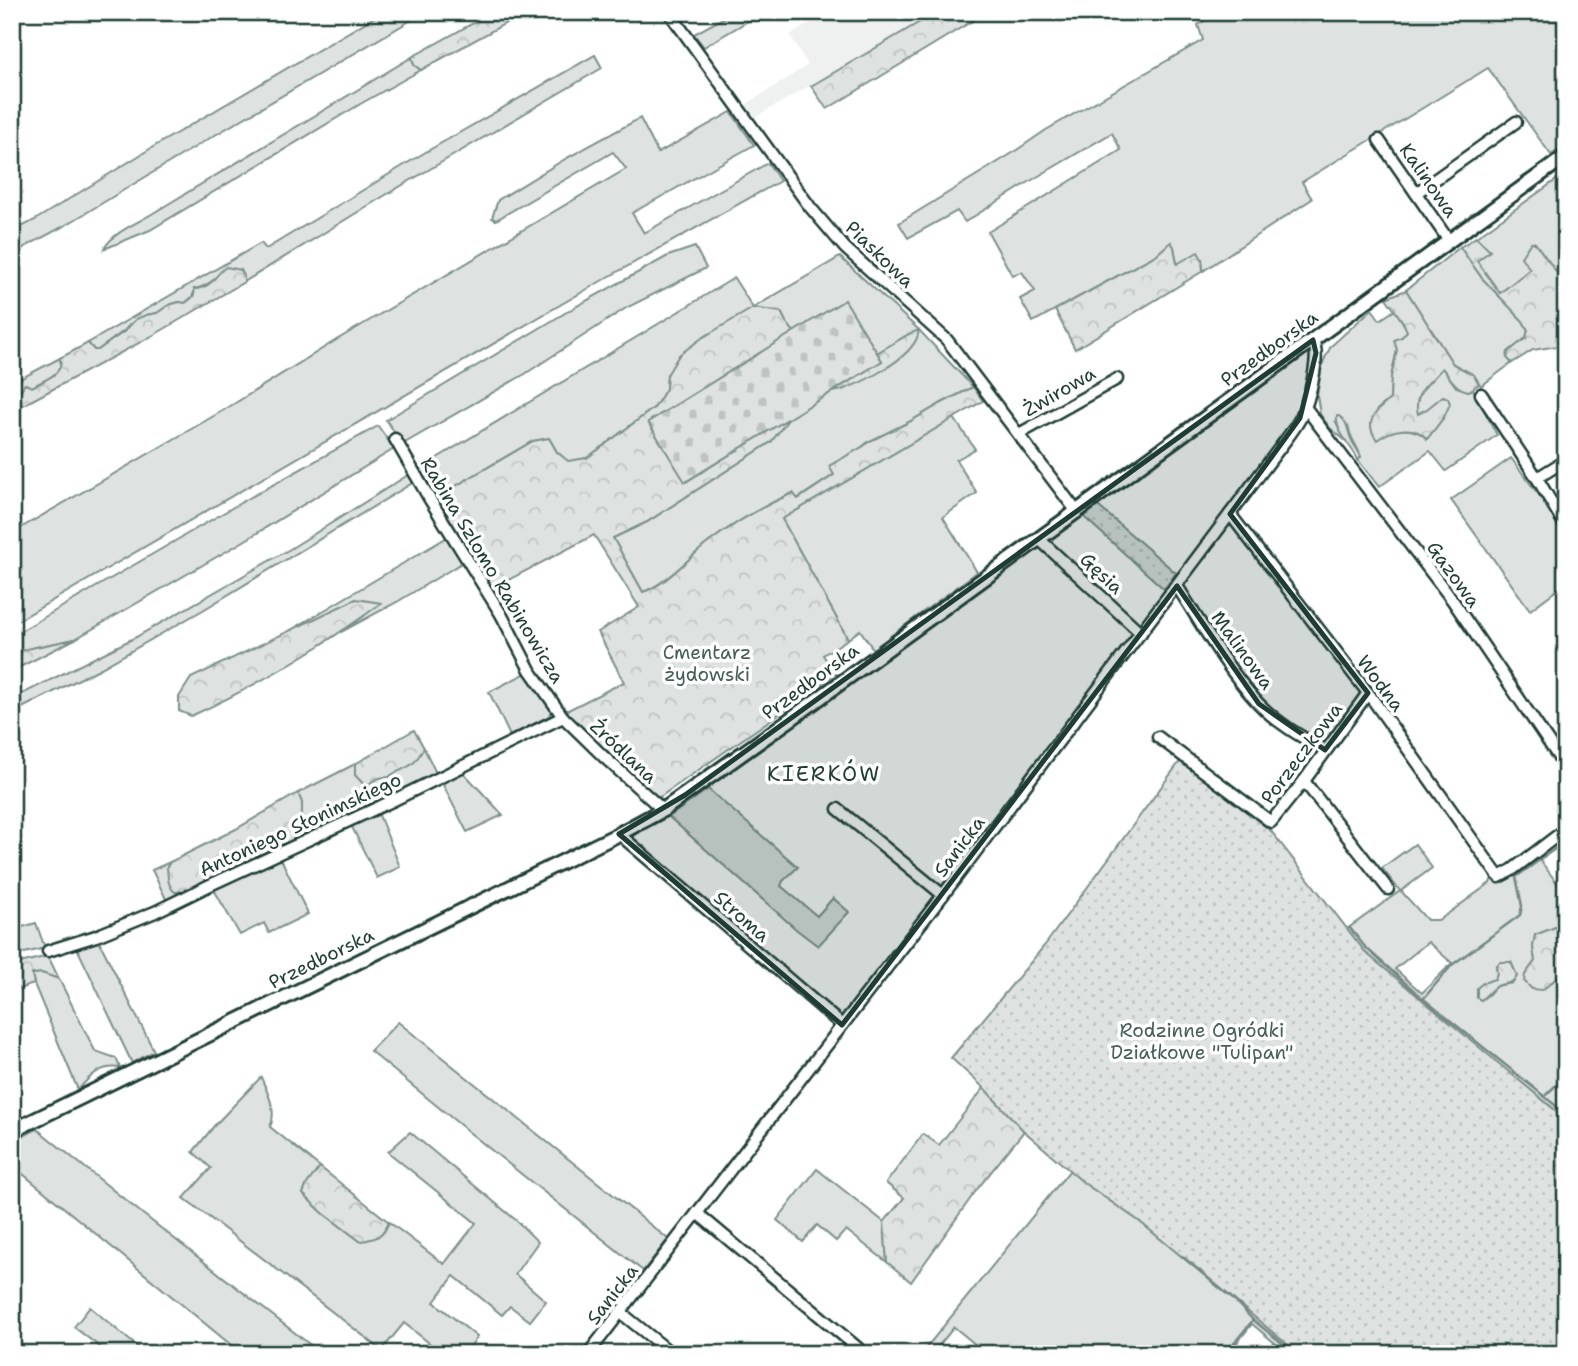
<svg xmlns="http://www.w3.org/2000/svg" width="1578" height="1366" viewBox="0 0 1578 1366" font-family="'Shantell Sans',sans-serif">
<style>
.built{fill:#eef1f0}
.grass{fill:#dee3e2;stroke:#7e908b;stroke-width:2;fill-rule:evenodd}
.forest{fill:url(#forest-crowns);stroke:#7e908b;stroke-width:2}
.cemetery{fill:url(#cemetery-stones);stroke:#7e908b;stroke-width:2}
.park{fill:url(#park-dots);stroke:#7e908b;stroke-width:2}
.lines{fill:none;stroke-linecap:round;stroke-linejoin:round}
.stream{stroke:#758883;stroke-width:2.5}
.minor-casing{stroke:#1f3d34;stroke-width:15}
.major-casing{stroke:#1f3d34;stroke-width:18}
.minor{stroke:#fff;stroke-width:10}
.major{stroke:#fff;stroke-width:12}
.marked{fill:#1f3d34;fill-opacity:0.2;stroke:#1f3d34;stroke-width:5;stroke-linejoin:round}
.labels{text-anchor:middle;stroke-width:7;stroke-linejoin:round;paint-order:stroke}
.street-label{font-size:19px;fill:#1f3d34;stroke:#fff}
.park-label{font-size:19px;fill:#455e57;stroke:#fff}
.neighbourhood-label{font-size:21px;letter-spacing:2px;fill:#1f3d34;stroke:#fff}
</style>
<defs>
<pattern id="forest-crowns" width="20" height="18" patternUnits="userSpaceOnUse" patternTransform="scale(1.75)"><rect width="20" height="18" fill="#dee3e2"/><path d="M2 6a3 3 0 1 1 6 0M12 15a3 3 0 1 1 6 0" fill="none" stroke="#bec4c2"/></pattern>
<pattern id="cemetery-stones" width="16" height="16" patternUnits="userSpaceOnUse" patternTransform="scale(1.75)"><rect width="16" height="16" fill="#dee3e2"/><path d="M2 7V4a2 2 0 0 1 4 0v3zM10 15v-3a2 2 0 0 1 4 0v3z" fill="#bec4c2"/></pattern>
<pattern id="park-dots" width="8" height="8" patternUnits="userSpaceOnUse" patternTransform="scale(1.75)"><rect width="8" height="8" fill="#dee3e2"/><path d="M2 2h.1M6 6h.1" fill="none" stroke="#bec4c2" stroke-width="1.8" stroke-linecap="round"/></pattern>
</defs>
<rect width="100%" height="100%" fill="#fff"/>
<filter id="ink" filterUnits="userSpaceOnUse"><feTurbulence type="fractalNoise" baseFrequency=".0143" numOctaves="2"/><feDisplacementMap in="SourceGraphic" scale="14" xChannelSelector="R" yChannelSelector="G"/><feConvolveMatrix kernelMatrix="1 2 1 2 8 2 1 2 1" color-interpolation-filters="sRGB"/></filter>
<g filter="url(#ink)">
<path class="built" d="M830 12H937L754 118 744 106 808 65 790 35Z"/>
<g class="grass">
<path d="M383 12H425L210 138 66 225 12 254V232L35 220 153 147Z"/>
<path d="M734 12H763L704 47 694 34Z"/>
<path d="M1218 12H1566V145L1551 155 1488 68 1302 182 1312 199 1203 271 1202 259 1187 260 1177 264 1174 247 1171 242 1156 255 1033 322 1020 299 1035 291 1022 272 1012 275 988 232 1121 150 1112 133 1037 177 965 222 957 211 908 238 899 223 1011 154 1046 130 1203 40 1198 25Z"/>
<path d="M595 55 602 68 384 196 244 282V276L236 269C219 271 211 287 194 289 195 296 190 299 185 303L179 302 169 305 157 313 146 315 130 324 125 330 98 350H94L88 343 261 243 266 249 424 153Z"/>
<path d="M412 57C412 63 416 67 421 70L362 103 150 230 104 249C112 233 135 224 150 215Z"/>
<path d="M731 112 754 145 632 213 644 233 768 163 780 181 603 280 12 624V533L224 410 338 339 626 169 613 152 496 220 492 218 498 200 565 159 640 118 658 153Z"/>
<path d="M1566 173V285L1535 243H1531L1522 257 1531 269 1500 293 1476 261 1490 250 1476 237Z"/>
<path d="M695 247 706 268 626 308 525 374 403 444 386 420 575 307 668 256Z"/>
<path d="M1460 247 1482 278 1523 321 1528 330 1526 338 1508 352 1507 358 1512 363 1481 386 1474 375 1453 364 1406 290Z"/>
<path d="M840 257 919 330 973 387 942 403 909 422 868 442C858 452 842 458 830 466L835 474 797 499 793 493C763 506 734 523 708 543 688 559 666 584 643 592L613 538 647 522 771 442 789 418 832 392 842 390 895 362 915 342 909 334 877 353 845 301 794 332 786 322 781 312 769 311 667 374 666 389 655 407 587 458 568 462 557 452 549 438 533 441 437 497 419 469 734 278 753 308Z"/>
<path d="M1372 309 1380 320 1395 310 1408 331 1402 337 1395 340 1397 350 1391 377 1390 399 1378 409 1377 439C1380 437 1383 434 1387 432 1400 427 1418 429 1427 439L1444 417 1427 409 1417 414C1414 389 1431 384 1442 367L1456 387 1469 391 1473 389 1497 435 1446 471 1430 451 1379 487 1358 460 1361 457C1357 444 1351 441 1348 426L1336 422 1346 441 1330 428 1320 414 1317 396 1321 371 1324 360 1331 346Z"/>
<path d="M60 358C65 374 44 380 32 387L25 384 18 395 12 391V383Z"/>
<path d="M954 418 975 449 956 460 977 493 943 517 977 572 873 649 860 630 848 639 782 519Z"/>
<path d="M378 426 394 449 244 541 75 639 31 648 12 653V636L242 502Z"/>
<path d="M1511 458 1554 515 1566 538V583L1530 610 1451 500Z"/>
<path d="M408 475 414 482 203 610 101 668 12 713V699L136 637 290 549Z"/>
<path d="M449 536 465 561 397 602 341 632 364 616 356 599 286 633Z"/>
<path d="M528 672 552 710 549 716 510 736 489 692Z"/>
<path d="M424 748 436 773 379 803 295 839 296 821 302 803 298 793 355 764V775L373 780 381 777H389L394 772 411 765Z"/>
<path d="M463 772 503 815 467 832 442 783Z"/>
<path d="M708 789 798 867 783 881 781 886 817 916 833 898 849 912 818 946 797 930 669 817Z"/>
<path d="M379 815 400 867 377 878 350 823Z"/>
<path d="M1415 844 1432 868 1401 891 1427 920H1438L1442 918 1490 883 1492 878 1500 881 1509 877 1539 859 1566 895V923L1535 935 1533 947 1535 961 1525 975 1542 990 1558 977 1566 974V1038H1563L1562 1060 1566 1067V1096L1563 1099 1566 1103V1161L1559 1120 1553 1108 1469 1040 1366 953 1347 929 1400 891 1382 868ZM1428 942 1452 963 1422 993 1395 969ZM1511 962 1517 976 1513 983 1496 986 1488 995 1481 1000 1477 995 1483 983 1495 979 1497 973 1496 966Z"/>
<path d="M280 857 308 914 269 933 264 923 240 935 213 888Z"/>
<path d="M170 862 167 867 175 892 190 891 167 901 152 870Z"/>
<path d="M36 923 45 948 12 956V930Z"/>
<path d="M98 939 154 1051 132 1063 77 948Z"/>
<path d="M42 973 59 979 95 1051 116 1058 120 1068C100 1065 90 1076 78 1090L34 984 32 974Z"/>
<path d="M398 1022 668 1239 643 1271 470 1133 370 1051Z"/>
<path d="M261 1077C267 1092 278 1111 270 1127L320 1167 307 1184 303 1194 323 1213 360 1241 384 1232 389 1222 444 1264 476 1223 388 1152 410 1132 517 1221 538 1242 515 1274 546 1301 530 1321 510 1306 502 1315 454 1276 434 1302 477 1337 465 1354H443L404 1323 382 1350 184 1198 211 1168 193 1152 214 1126Z"/>
<path d="M37 1129 144 1215 322 1354H242L12 1165V1142Z"/>
<path d="M817 1169 884 1222 887 1262 846 1230 836 1241 817 1225 803 1242 777 1220Z"/>
<path d="M1070 1170 1084 1183 1139 1221 1299 1354H1268L1276 1344 1252 1324 1228 1354H987L954 1327 932 1354H921Z"/>
<path d="M90 1307 146 1354H109L74 1327Z"/>
</g>
<g class="forest">
<path d="M493 12H526L421 70 414 65 412 57Z"/>
<path d="M937 12H987L827 109 811 86Z"/>
<path d="M1476 237 1490 251 1477 261 1500 293 1530 269 1521 257 1531 242 1535 243 1566 285V328L1560 329 1558 346 1533 350 1512 363 1507 358 1508 352 1526 338 1528 330 1523 321 1482 278 1460 247Z"/>
<path d="M1171 242 1174 247 1177 264 1198 252 1202 259 1203 271 1075 349 1055 310 1156 255Z"/>
<path d="M226 267 241 270 244 276V282L154 335 12 411V391L18 394 25 384 32 387C44 380 65 374 60 358L88 343 94 350H98L125 331 136 319 146 315 157 313 169 305 179 302 185 303C191 299 196 296 194 289 213 288 213 276 226 267Z"/>
<path d="M1406 290 1453 364 1474 375 1479 384 1469 391C1455 389 1451 378 1442 368 1431 383 1412 391 1418 414L1427 409 1443 396 1448 398 1450 404 1444 417 1427 439C1415 424 1391 429 1377 440 1363 422 1375 412 1390 399L1391 377 1397 350 1394 340 1402 337 1407 331 1403 322 1386 298Z"/>
<path d="M753 308 781 312 786 322 794 332 648 422 686 482 789 418 771 442 647 522 613 538 643 592C666 585 688 558 708 543 734 523 763 506 793 493L798 499 834 475 829 466 864 446 868 442 909 422 942 403 973 387 983 401 782 519 848 639 823 655 836 674 657 799 564 712 624 682 598 632 639 607 594 535 493 588 440 508 437 497 533 441 549 438 557 452 568 461 587 458 655 407 666 389 667 375 679 355 702 338Z"/>
<path d="M919 330C918 333 918 337 916 340 905 362 855 388 832 392L882 361 877 353 909 334Z"/>
<path d="M1337 416H1339C1349 422 1347 432 1352 441 1355 447 1359 451 1361 457L1358 460C1352 446 1335 432 1337 416Z"/>
<path d="M356 599 381 603C361 619 340 632 319 646 278 672 235 696 191 716L179 711V697L191 678Z"/>
<path d="M75 639 12 671V653L31 648Z"/>
<path d="M414 730 424 748C420 753 417 761 412 764 404 770 396 771 389 777 378 777 373 780 366 787L355 775V764Z"/>
<path d="M298 793 302 803V815L296 821 295 839 258 860 190 891 175 892C167 886 168 876 167 867L170 862 236 829Z"/>
<path d="M1566 923V974L1558 977 1542 990 1532 989 1524 981 1525 975 1535 961 1533 947 1535 935Z"/>
<path d="M48 956 59 979 42 973 32 974 34 984 12 991V965Z"/>
<path d="M1500 962H1511L1517 976C1510 987 1505 981 1495 987 1490 990 1486 996 1481 1000L1477 998V988L1483 983 1495 979 1497 973 1496 966Z"/>
<path d="M984 1088 1024 1131 978 1188 911 1282 887 1262 884 1222 904 1198 886 1183 923 1134 939 1145Z"/>
<path d="M320 1167 389 1222C381 1237 377 1239 360 1241L323 1213 303 1194 307 1184Z"/>
</g>
<path class="cemetery" d="M845 300 882 361 685 482 648 422Z"/>
<g class="park">
<path d="M1098 506 1176 573 1164 589 1084 517Z"/>
<path d="M1181 760 1271 831 1366 953 1556 1111 1559 1120 1566 1161V1354H1299L1139 1221 1084 1183 1024 1131 984 1088 951 1058 1045 945Z"/>
</g>
<g class="lines">
<g class="stream">
<path d="M1350 928 1365 947 1420 996 1555 1105 1559 1110 1566 1146"/>
<path d="M1424 998 1452 965 1520 915 1522 906 1516 877 1566 841"/>
<path d="M1546 1095 1556 1085 1566 1082"/>
<path d="M1182 1256 1233 1299 1253 1320 1296 1354"/>
<path d="M1225 1354 1253 1320"/>
</g>
<defs>
<g id="minor">
<path d="M669 12 810 207 845 248 947 340 1077 512"/>
<path d="M1379 140 1449 241"/>
<path d="M1416 193 1516 122"/>
<path d="M1481 394 1537 478 1566 527"/>
<path d="M1305 407 1453 601 1566 768"/>
<path d="M1019 434 1117 379"/>
<path d="M395 439 429 498 501 614 530 670 563 717 604 757 663 810"/>
<path d="M1537 478 1566 460"/>
<path d="M1230 514 1368 693 1499 877 1512 870 1566 829"/>
<path d="M1039 539 1141 633"/>
<path d="M1177 586C1202 625 1226 668 1258 703 1277 723 1301 737 1325 750"/>
<path d="M1158 737 1271 822 1304 781 1368 693"/>
<path d="M1304 781 1388 889"/>
<path d="M838 809 943 895"/>
<path d="M619 834 842 1025"/>
<path d="M48 951 96 936 155 912 210 885 392 801 563 717"/>
<path d="M697 1213 865 1354"/>
<path d="M620 1312 672 1354"/>
<path d="M588 1354 943 895 1285 441C1291 433 1297 425 1301 417 1309 401 1321 356 1313 340"/>
</g>
<path id="major" d="M12 1131 619 834 663 810 788 721 1566 156"/>
</defs>
<use href="#minor" class="minor-casing"/>
<use href="#major" class="major-casing"/>
<use href="#minor" class="minor"/>
<use href="#major" class="major"/>
</g>
</g>
<path class="marked" d="M1313 340 1316 353 1300 418 1230 514 1368 693 1325 750 1259 704 1177 586 842 1025 619 834 685 795Z"/>
<g class="labels">
<g class="street-label">
<text transform="translate(1429 180) rotate(55)" y="7">Kalinowa</text>
<text transform="translate(880 254) rotate(44)" y="7">Piaskowa</text>
<text transform="translate(1269 348) rotate(-36)" y="7">Przedborska</text>
<text transform="translate(1059 391) rotate(-30)" y="7">Żwirowa</text>
<text transform="translate(493 570) rotate(59)" y="7">Rabina Szlomo Rabinowicza</text>
<text transform="translate(1102 573) rotate(43)" y="7">Gęsia</text>
<text transform="translate(1454 574) rotate(54)" y="7">Gazowa</text>
<text transform="translate(1243 650) rotate(54)" y="7">Malinowa</text>
<text transform="translate(810 681) rotate(-36)" y="7">Przedborska</text>
<text transform="translate(1381 683) rotate(53)" y="7">Wodna</text>
<text transform="translate(624 751) rotate(43)" y="7">Źródlana</text>
<text transform="translate(1301 753) rotate(-53)" y="7">Porzeczkowa</text>
<text transform="translate(300 824) rotate(-25)" y="7">Antoniego Słonimskiego</text>
<text transform="translate(959 846) rotate(-53)" y="7">Sanicka</text>
<text transform="translate(742 916) rotate(41)" y="7">Stroma</text>
<text transform="translate(321 958) rotate(-26)" y="7">Przedborska</text>
<text transform="translate(612 1294) rotate(-52)" y="7">Sanicka</text>
</g>
<g class="park-label">
<text x="707" y="659">Cmentarz<tspan x="707" dy="22">żydowski</tspan></text>
<text x="1202" y="1037">Rodzinne Ogródki<tspan x="1202" dy="22">Działkowe "Tulipan"</tspan></text>
</g>
<g class="neighbourhood-label">
<text x="824" y="781">KIERKÓW</text>
</g>
</g>
<rect width="1578" height="1366" fill="none" stroke="#fff" stroke-width="42"/>
<rect x="21" y="21" width="1536" height="1324" fill="none" stroke="#1f3d34" stroke-width="2.5" filter="url(#ink)"/>
</svg>
